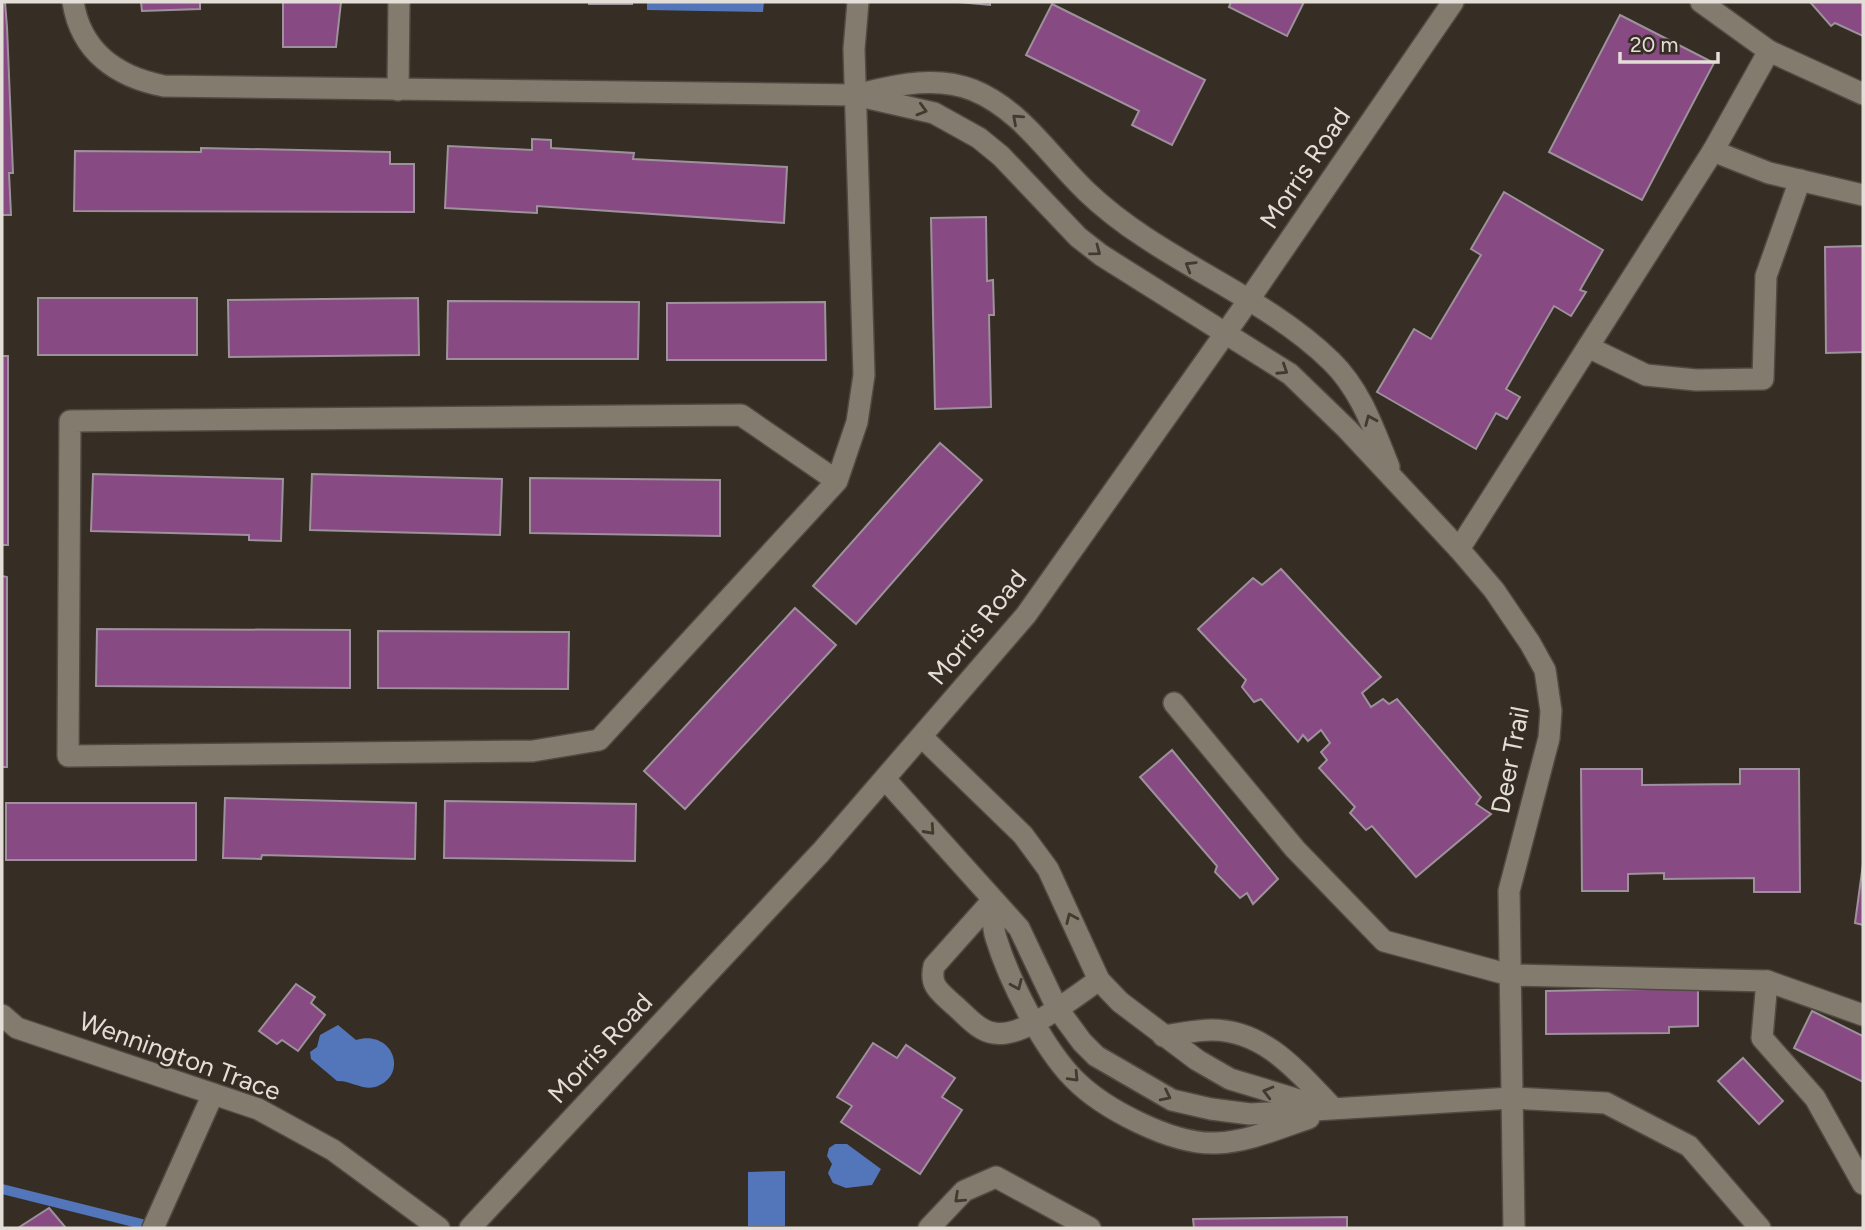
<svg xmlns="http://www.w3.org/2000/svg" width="1865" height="1230" viewBox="0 0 1865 1230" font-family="Figtree,sans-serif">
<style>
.water{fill:#5376ba}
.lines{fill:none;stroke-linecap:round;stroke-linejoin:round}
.stream{stroke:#5376ba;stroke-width:10}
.building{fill:#884a82;stroke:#9d919b;stroke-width:2}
.minor-casing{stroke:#504a42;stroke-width:24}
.minor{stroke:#847b6f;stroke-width:21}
.oneway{stroke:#423a2f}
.labels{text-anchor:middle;stroke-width:5;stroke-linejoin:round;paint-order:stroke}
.street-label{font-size:26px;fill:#e3ded7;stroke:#362e24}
</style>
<rect width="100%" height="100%" fill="#362e24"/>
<g class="water">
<path d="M647 2H764L763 12 647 10Z"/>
<path d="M338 1025 356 1040C392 1029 409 1073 378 1086 364 1092 351 1080 337 1081L311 1059 310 1052 317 1047 320 1035Z"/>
<path d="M835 1144H847L881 1169 872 1185 846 1188 833 1183 828 1173 832 1164 827 1156 829 1148Z"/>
<path d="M785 1171V1226H748V1172Z"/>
</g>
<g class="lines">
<path class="stream" d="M2 1189 154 1227"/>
</g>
<g class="building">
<path d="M2 2H5L7 27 13 173H9L11 215H2Z"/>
<path d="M141 2H200V9L142 11Z"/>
<path d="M283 2H341L336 47H283Z"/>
<rect x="589" y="2" width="43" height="2"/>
<path d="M958 2H990V5Z"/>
<path d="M1231 2H1304L1287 36 1229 7Z"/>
<path d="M1810 2H1863V36L1835 23 1831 26Z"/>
<path d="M1052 4 1205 80 1172 145 1132 125 1139 111 1026 55Z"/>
<path d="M1620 15 1714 63 1642 200 1549 152Z"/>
<path d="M532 139 551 140V148L634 153 633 159 787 167 784 223 537 206V213L445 208 448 146 532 150Z"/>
<path d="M201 148 390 152V164H414V212L74 211 75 151 201 152Z"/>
<path d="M1504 192 1603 250 1580 290 1586 292 1571 316 1554 306 1506 389 1520 397 1507 419 1496 413 1476 449 1377 392 1414 329 1431 339 1481 255 1471 249Z"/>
<path d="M986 217 987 281 993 280 994 315H989L991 407 935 409 931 218Z"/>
<path d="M1863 246V352L1826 353 1825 247Z"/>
<rect x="38" y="298" width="159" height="57"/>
<path d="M418 298 419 355 229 357 228 300Z"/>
<path d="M448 301 639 302 638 359H447Z"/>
<path d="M825 302 826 360H667V303Z"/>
<rect x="2" y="356" width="6" height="189"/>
<path d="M940 443 982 480 856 624 813 586Z"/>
<path d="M93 474 283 479 281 541 249 540V535L91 531Z"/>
<path d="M312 474 502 479 500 535 310 530Z"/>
<path d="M530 478 720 480V536L530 533Z"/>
<path d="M1281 569 1381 677 1362 693 1371 707 1383 699 1389 704 1397 699 1481 797 1476 804 1491 814 1416 877 1372 826 1366 830 1350 813 1355 807 1319 768 1327 760 1321 752 1330 743 1321 730 1308 741 1303 735 1298 742 1261 699 1254 702 1242 687 1246 680 1198 629 1253 578 1262 585Z"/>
<path d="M2 576 7 577V767H2Z"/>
<path d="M795 608 836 645 685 809 644 771Z"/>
<path d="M97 629 350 630V688L96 686Z"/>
<path d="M378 631 569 632 568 689 378 688Z"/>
<path d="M1172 750 1278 879 1253 904 1247 893 1240 898 1215 872 1217 866 1140 777Z"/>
<path d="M1581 769H1642V785L1740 784V769H1799L1800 892H1754V878L1664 879V873L1628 874V891H1582Z"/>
<path d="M225 798 416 803 415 859 262 855 261 859 223 858Z"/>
<path d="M445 801 636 804 635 861 444 858Z"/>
<rect x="6" y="803" width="190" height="57"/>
<path d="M1863 864V925L1855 923Z"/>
<path d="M296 984 315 997 311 1003 325 1015 298 1051 282 1040 277 1044 259 1031Z"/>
<path d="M1698 988V1026L1669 1027V1033L1546 1034V991Z"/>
<path d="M1812 1011 1863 1036V1082L1794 1048Z"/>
<path d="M873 1043 897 1058 906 1045 955 1078 942 1097 962 1110 920 1174 841 1122 852 1106 837 1097Z"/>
<path d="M1743 1058 1783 1101 1759 1124 1718 1081Z"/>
<path d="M49 1208 66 1228H18Z"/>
<path d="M1347 1217V1228H1194L1193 1219Z"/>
</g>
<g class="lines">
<defs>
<g id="minor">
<path d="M73 2C81 52 117 77 164 86L855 95 934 113 979 138 1001 156 1078 237 1101 255 1290 374 1347 429 1459 549 1494 590 1530 643 1545 670 1551 711 1549 738 1509 891 1514 1228"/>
<path d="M1701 2 1769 51"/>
<path d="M398 90 399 2"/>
<path d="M864 93C899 84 938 76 973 90 1022 110 1050 157 1087 192 1159 261 1260 292 1331 361 1361 390 1374 430 1389 467"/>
<path d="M1713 151 1769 173 1863 195"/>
<path d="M1588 347 1646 375 1696 380 1763 379 1766 276 1800 180"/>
<path d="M837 481 741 415 70 421 68 756 533 751 599 740 837 481 857 422 864 375 854 49 858 2"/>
<path d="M1459 549 1713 151 1769 51 1863 94"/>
<path d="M1174 703 1295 849 1384 941 1510 975 1767 981 1863 1015"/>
<path d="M922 737 1023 835 1048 869 1099 980 1120 1002 1197 1060 1230 1079 1312 1104"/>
<path d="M885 779 1019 928 1057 1008 1082 1042 1096 1056 1172 1100 1211 1109 1250 1114 1512 1098 1606 1103 1689 1146 1760 1228"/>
<path d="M992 901C993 912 992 926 996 938 1009 980 1042 1046 1073 1078 1103 1109 1173 1145 1216 1143 1248 1142 1279 1128 1309 1118"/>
<path d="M992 901 934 966C929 986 940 992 954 1005 966 1015 978 1031 994 1033 1023 1039 1075 996 1099 980"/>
<path d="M1767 981 1762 1038 1815 1098 1863 1184"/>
<path d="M2 1015 17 1028 258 1109 333 1150 439 1228"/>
<path d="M1163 1036C1179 1034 1196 1030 1212 1030 1265 1030 1299 1073 1333 1108"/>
<path d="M153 1228 213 1094"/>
<path d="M470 1228 821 852 1026 615 1239 314 1453 2"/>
<path d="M929 1228 964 1191 996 1177 1090 1228"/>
</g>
</defs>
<use href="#minor" class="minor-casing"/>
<use href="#minor" class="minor"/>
</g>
<defs><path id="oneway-chevron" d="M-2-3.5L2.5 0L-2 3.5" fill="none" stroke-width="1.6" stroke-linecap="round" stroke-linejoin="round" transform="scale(1.75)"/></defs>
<g class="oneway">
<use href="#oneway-chevron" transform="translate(922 110) rotate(16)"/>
<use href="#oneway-chevron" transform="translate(1017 119) rotate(-138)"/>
<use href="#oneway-chevron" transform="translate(1096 251) rotate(37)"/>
<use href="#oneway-chevron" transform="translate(1190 266) rotate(-149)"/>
<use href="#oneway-chevron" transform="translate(1283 370) rotate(33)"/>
<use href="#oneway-chevron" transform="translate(1370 420) rotate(-113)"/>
<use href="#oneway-chevron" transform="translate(930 830) rotate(48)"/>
<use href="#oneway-chevron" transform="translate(1071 918) rotate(-114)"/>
<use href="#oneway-chevron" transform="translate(1017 985) rotate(66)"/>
<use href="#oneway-chevron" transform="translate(1074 1077) rotate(47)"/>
<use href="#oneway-chevron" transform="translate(1268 1092) rotate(-165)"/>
<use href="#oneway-chevron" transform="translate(1166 1096) rotate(26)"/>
<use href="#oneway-chevron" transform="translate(959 1198) rotate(137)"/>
</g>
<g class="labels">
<g class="street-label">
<text transform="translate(1305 168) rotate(-56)" y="9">Morris Road</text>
<text transform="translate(977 627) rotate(-51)" y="9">Morris Road</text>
<text transform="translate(1510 760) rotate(-79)" y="9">Deer Trail</text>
<text transform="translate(600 1048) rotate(-47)" y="9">Morris Road</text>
<text transform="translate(180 1056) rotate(20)" y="9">Wennington Trace</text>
</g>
</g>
<rect width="1865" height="1230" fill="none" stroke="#e3ded7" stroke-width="7"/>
<path d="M1620 52v10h98v-10" fill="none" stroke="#e3ded7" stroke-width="3.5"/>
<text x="1630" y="52" font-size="21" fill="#e3ded7" stroke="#362e24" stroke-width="5" paint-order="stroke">20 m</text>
</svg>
